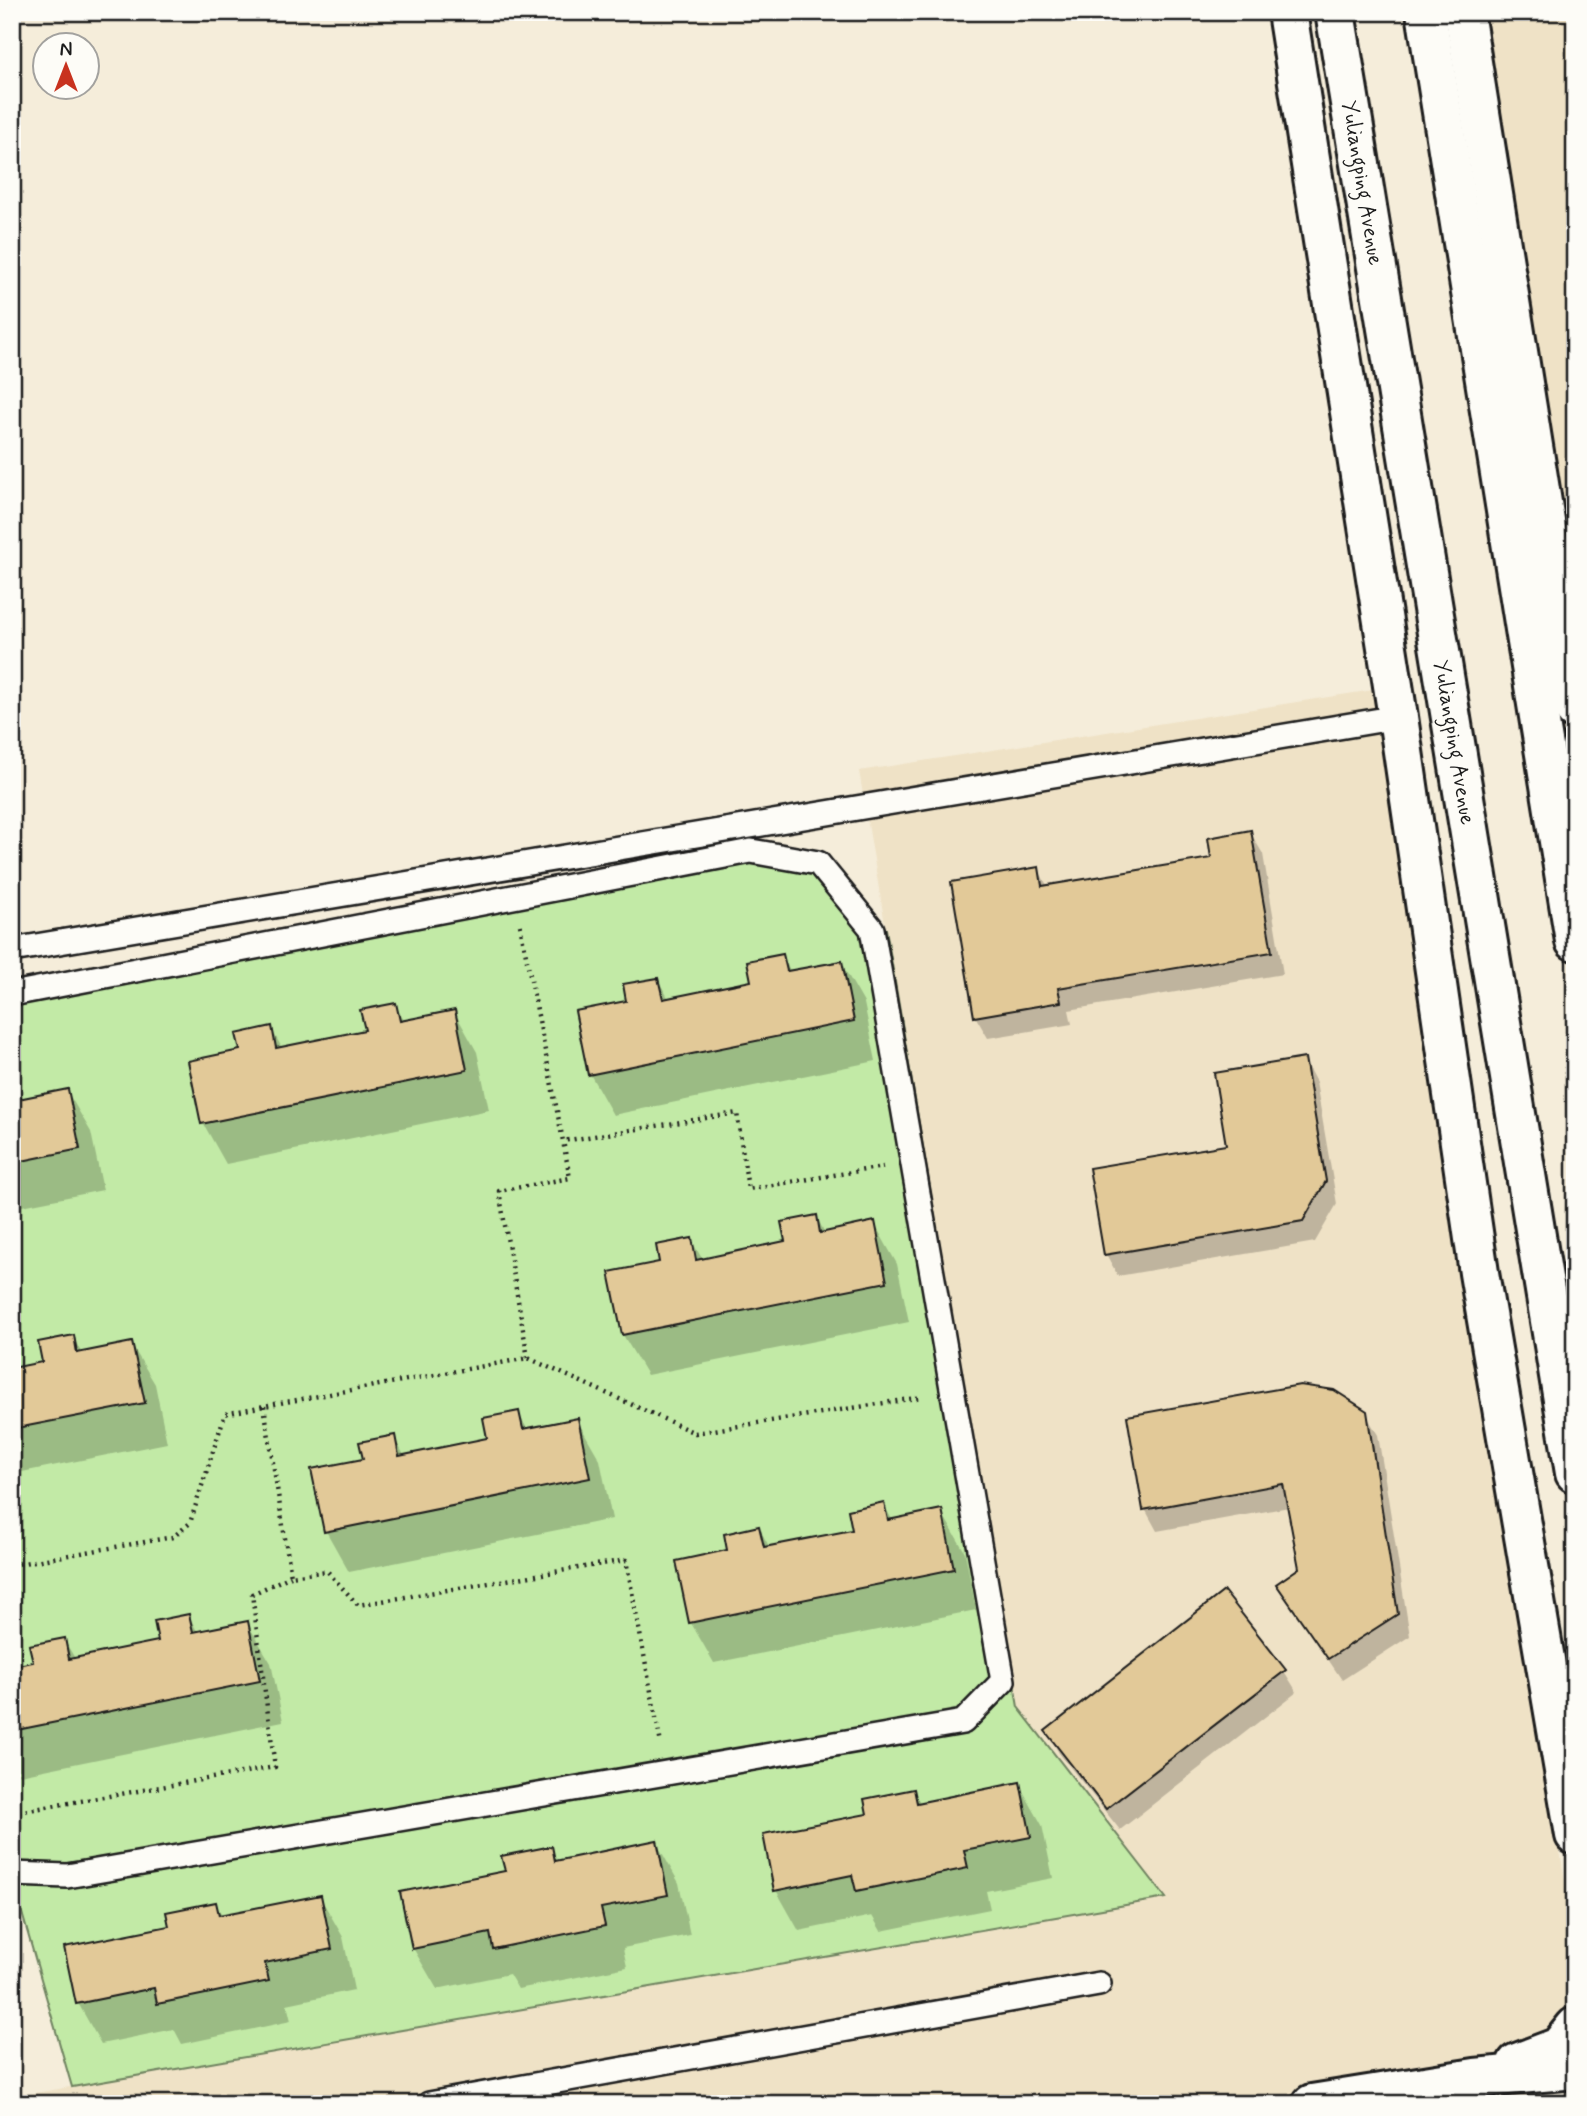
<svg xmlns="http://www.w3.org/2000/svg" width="1587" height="2116" viewBox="0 0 1587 2116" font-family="Mynerve,sans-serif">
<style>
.built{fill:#efe2c6}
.green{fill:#c2eaa6;stroke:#6f8361;stroke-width:2}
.shadow{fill:#0003}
.building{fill:#e2c998;stroke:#1c1c1c;stroke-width:2}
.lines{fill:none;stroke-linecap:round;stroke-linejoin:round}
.service-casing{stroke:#1c1c1c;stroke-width:28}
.tertiary-casing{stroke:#1c1c1c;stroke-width:44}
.secondary-casing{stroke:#1c1c1c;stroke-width:44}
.path{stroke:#1c1c1c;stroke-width:4.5;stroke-dasharray:2 5;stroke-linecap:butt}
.service{stroke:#fdfcf7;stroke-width:23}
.tertiary{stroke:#fdfcf7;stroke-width:38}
.secondary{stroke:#fdfcf7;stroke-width:38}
.labels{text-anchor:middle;stroke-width:6;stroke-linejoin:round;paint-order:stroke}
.street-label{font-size:21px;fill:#1c1c1c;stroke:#fdfcf7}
</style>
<rect width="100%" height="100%" fill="#f5edda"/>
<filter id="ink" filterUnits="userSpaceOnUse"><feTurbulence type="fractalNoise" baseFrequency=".0143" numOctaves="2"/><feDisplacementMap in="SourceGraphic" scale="14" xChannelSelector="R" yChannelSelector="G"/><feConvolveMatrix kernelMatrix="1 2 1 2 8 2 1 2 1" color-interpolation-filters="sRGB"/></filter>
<g filter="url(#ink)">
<g class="built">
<path d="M1426 12H1575V941Z"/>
<path d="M1373 690 1575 1944V1988L1564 2028 1475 2067 1235 2104H12V2097L1165 1898 1018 1707 859 771Z"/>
</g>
<path class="green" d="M751 851 818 863 871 928 886 929 1018 1707 1166 1898 72 2087 12 1878V998Z"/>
<g class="shadow">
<path d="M1250 832 1263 854 1283 974 1069 1010 1072 1024 988 1038 975 1016 1038 869 1048 887 1213 859Z"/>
<path d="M782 956 791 972 841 963 864 1003 876 1061 613 1115 590 1074 628 1003 658 980 669 999 753 982Z"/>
<path d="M395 1005 405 1022 454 1011 477 1052 489 1110 226 1164 203 1123 242 1052 271 1028 282 1048 367 1032Z"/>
<path d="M1304 1060 1316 1082 1337 1204 1315 1242 1118 1276 1106 1254 1228 1146Z"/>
<path d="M12 1091 18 1101 67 1091 91 1132 103 1190 12 1208Z"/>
<path d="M816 1216 825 1233 874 1223 897 1264 909 1322 647 1375 623 1335 611 1274 662 1264 691 1240 703 1260 787 1243Z"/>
<path d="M73 1337 82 1354 131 1344 155 1384 167 1443 12 1474V1370L44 1364Z"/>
<path d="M518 1413 528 1430 577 1420 600 1460 612 1519 349 1572 326 1531 365 1460 394 1437 405 1457 490 1440Z"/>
<path d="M1365 1413 1378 1435 1410 1636 1342 1680 1278 1585 1301 1569 1289 1507 1157 1531 1145 1509Z"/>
<path d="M883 1504 893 1521 941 1511 965 1552 976 1610 714 1663 691 1623 729 1551 759 1528 770 1548 854 1531Z"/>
<path d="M189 1616 198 1633 247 1623 271 1663 283 1721 20 1775 12 1762V1668L35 1663 64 1640 76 1660 160 1643Z"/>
<path d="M1284 1671 1297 1692 1120 1830 1059 1753 1047 1732Z"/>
<path d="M1019 1784 1042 1825 1053 1878 986 1891 990 1909 881 1931 872 1916 799 1931 776 1890 869 1815 913 1791 921 1804Z"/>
<path d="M656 1842 679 1883 690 1935 623 1948 627 1967 518 1989 509 1974 437 1989 413 1948 507 1873 551 1848 558 1862Z"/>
<path d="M320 1897 343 1937 354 1990 287 2004 291 2021 182 2044 174 2029 101 2044 78 2003 171 1927 215 1904 223 1916Z"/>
</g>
<g class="building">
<path d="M1251 830 1272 952 1058 988 1061 1002 974 1017 951 882 1039 867 1042 886 1211 858 1208 838Z"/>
<path d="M783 954 787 971 842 961 854 1021 588 1075 575 1011 626 1001 623 984 658 978 663 999 751 981 747 961Z"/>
<path d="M396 1003 400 1021 455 1010 467 1070 201 1124 188 1061 240 1050 236 1034 272 1026 276 1048 365 1030 360 1010Z"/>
<path d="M1305 1058 1326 1181 1303 1221 1104 1255 1089 1168 1226 1145 1214 1073Z"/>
<path d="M68 1089 80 1149 12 1163V1095L13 1100Z"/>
<path d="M817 1215 820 1233 875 1221 887 1282 622 1335 609 1272 659 1262 656 1245 692 1238 696 1260 785 1241 781 1222Z"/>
<path d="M74 1335 77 1353 132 1342 145 1403 12 1429V1368L42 1362 38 1342Z"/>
<path d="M1300 1385 1334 1390 1367 1411 1398 1614 1328 1659 1276 1584 1299 1568 1283 1484 1143 1510 1127 1416Z"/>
<path d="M519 1411 523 1429 578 1418 590 1478 324 1532 311 1469 363 1459 359 1442 395 1435 399 1456 487 1438 483 1418Z"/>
<path d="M884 1502 888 1520 942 1509 954 1569 689 1623 676 1561 727 1550 724 1534 759 1526 764 1547 852 1530 848 1510Z"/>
<path d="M1224 1591 1286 1670 1106 1809 1045 1731Z"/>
<path d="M189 1614 193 1632 248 1621 260 1681 12 1731V1666L33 1662 29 1645 65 1638 69 1659 158 1641 154 1621Z"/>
<path d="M1020 1782 1031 1837 964 1850 968 1868 856 1891 852 1875 774 1891 763 1834 867 1814 864 1799 914 1789 917 1803Z"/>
<path d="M657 1840 668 1895 601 1908 605 1926 493 1949 490 1933 412 1949 400 1892 505 1871 501 1856 552 1846 555 1861Z"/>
<path d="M321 1895 332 1949 265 1963 269 1981 157 2004 154 1988 76 2004 64 1947 169 1926 166 1912 216 1902 219 1915Z"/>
</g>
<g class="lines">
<defs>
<g id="service">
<path d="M12 950 1398 717"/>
<path d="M12 994 751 851 818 863 872 929 1003 1681 963 1722 67 1876 12 1874"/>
<path d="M429 2104 1099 1984"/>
</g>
<g id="tertiary">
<path d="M1287 12 1398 717 1479 1273 1575 1835"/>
<path d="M1464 12 1575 710"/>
</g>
<g id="secondary">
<path id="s1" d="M1335 12 1575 1473"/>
<path d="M1426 12 1575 941"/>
<path d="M1517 2063 1559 2047 1575 2027"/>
<path d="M1312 2104 1475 2078 1575 2069"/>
</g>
</defs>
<use href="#service" class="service-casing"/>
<use href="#tertiary" class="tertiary-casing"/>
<use href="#secondary" class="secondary-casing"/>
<g class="path">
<path d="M520 925 563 1141 737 1113 748 1189 883 1167"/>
<path d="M528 1358 499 1191 570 1178 563 1141"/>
<path d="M264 1406 291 1576 327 1571 358 1605 626 1560 661 1744"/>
<path d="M12 1565 173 1537 190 1523 225 1414 264 1406 528 1358 695 1433 922 1397"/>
<path d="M12 1813 275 1767 252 1594 291 1576"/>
</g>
<use href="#service" class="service"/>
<use href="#tertiary" class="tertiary"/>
<use href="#secondary" class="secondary"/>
</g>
</g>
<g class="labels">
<g class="street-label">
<text dy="7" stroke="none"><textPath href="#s1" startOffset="173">Yuliangping Avenue</textPath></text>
<text dy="7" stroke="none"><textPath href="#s1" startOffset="740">Yuliangping Avenue</textPath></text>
</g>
</g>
<rect width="1587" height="2116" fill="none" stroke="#fdfcf7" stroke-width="42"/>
<rect x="21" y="21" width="1545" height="2074" fill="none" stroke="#1c1c1c" stroke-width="2.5" filter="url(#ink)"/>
<g transform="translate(66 66)"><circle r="33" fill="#fdfcf7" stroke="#a3a29f" stroke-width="2"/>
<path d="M0-5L12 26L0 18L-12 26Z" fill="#c8321e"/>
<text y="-10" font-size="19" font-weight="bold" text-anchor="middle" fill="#1c1c1c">N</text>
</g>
</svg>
